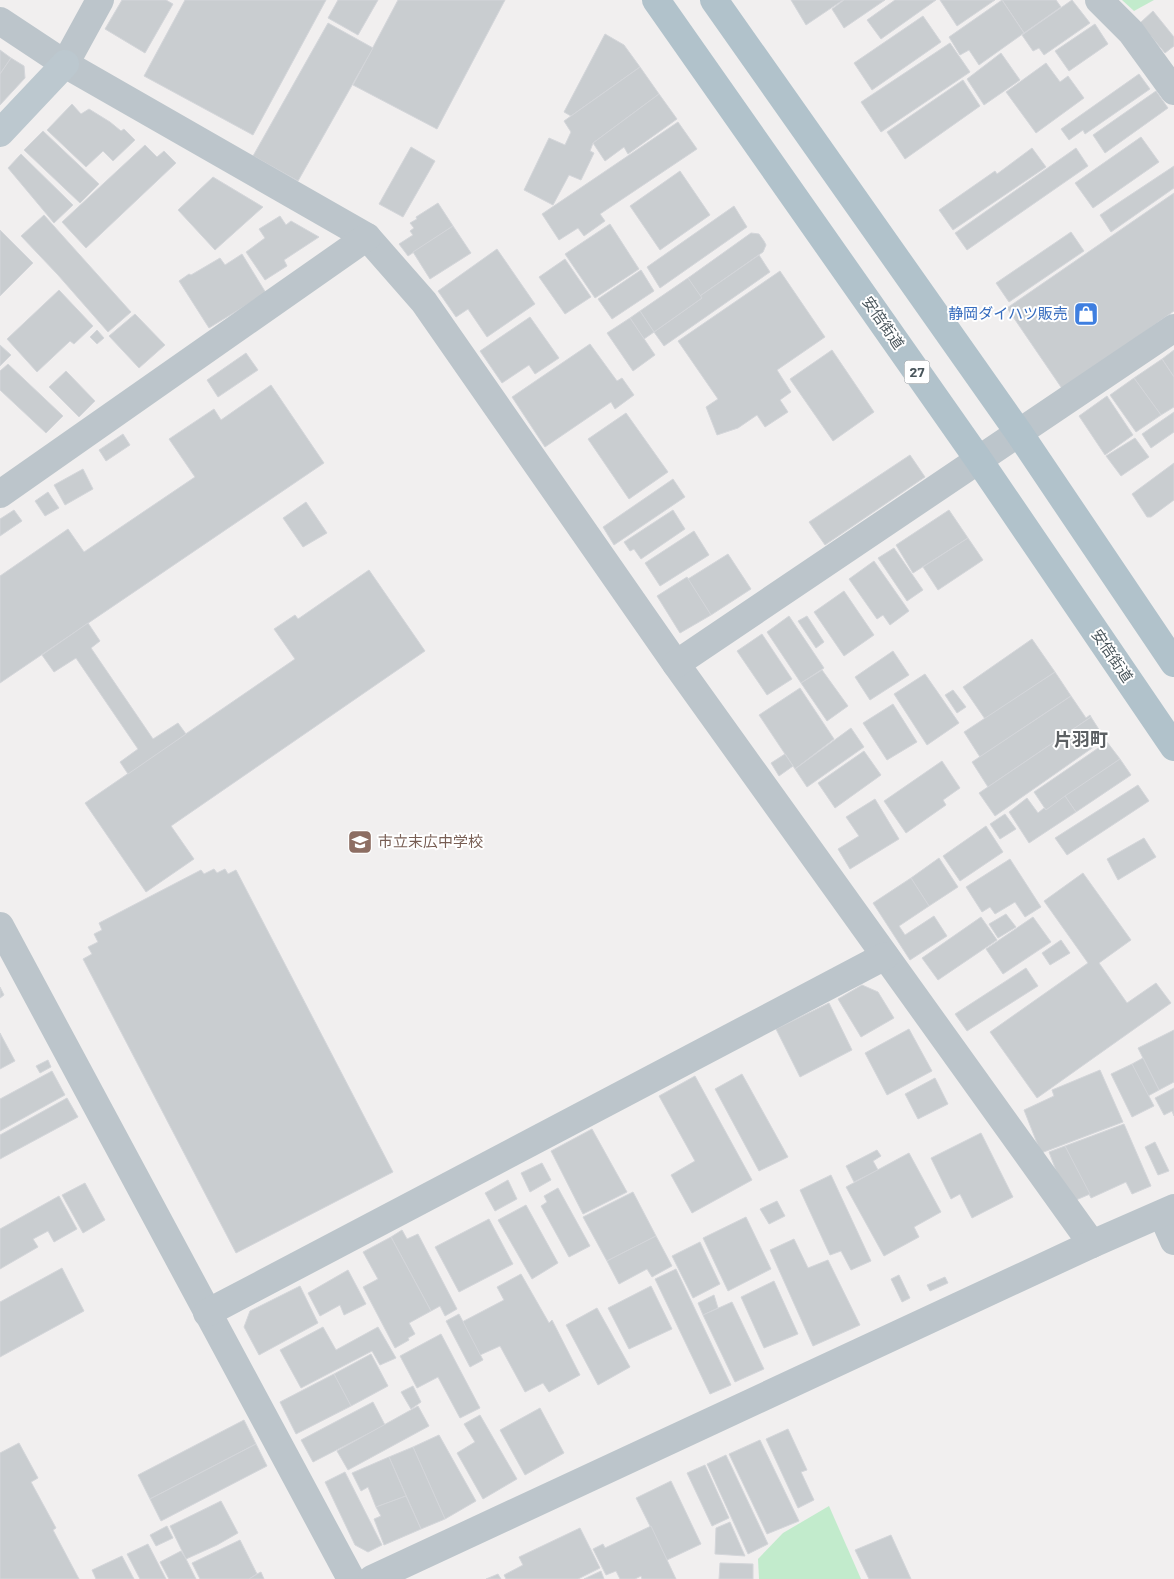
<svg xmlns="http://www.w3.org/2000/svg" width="1174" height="1579" viewBox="0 0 1174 1579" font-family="Barlow,'Noto Sans JP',sans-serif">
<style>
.green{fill:#c2ebcc}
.building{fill:#c9cdd0;stroke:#d4d6da}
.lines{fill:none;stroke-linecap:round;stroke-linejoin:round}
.street{stroke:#bcc5cb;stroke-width:28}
.secondary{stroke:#bcc8cf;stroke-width:28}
.primary{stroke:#b1c2cb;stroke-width:28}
.labels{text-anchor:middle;stroke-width:4;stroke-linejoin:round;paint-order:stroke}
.shield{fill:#fff;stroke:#80888c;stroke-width:1}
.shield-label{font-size:14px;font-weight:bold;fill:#49555b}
.shop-label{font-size:15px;fill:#366cbe;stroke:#fff;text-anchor:end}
.street-label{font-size:15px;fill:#49555b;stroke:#fff}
.education-label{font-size:15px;fill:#785e54;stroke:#fff;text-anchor:start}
.quarter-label{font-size:18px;font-weight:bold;fill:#5c6063;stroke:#fff}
</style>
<rect width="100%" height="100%" fill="#f1efef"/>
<g class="green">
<path d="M1122 0H1154L1134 11Z"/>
<path d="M829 1506 861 1579H759L758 1559 783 1533Z"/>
</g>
<g class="building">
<path d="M122 0H166L173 4 145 53 105 29Z"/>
<path d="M185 0H326L253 135 144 76Z"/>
<path d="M338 0H378L358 35 328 18Z"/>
<path d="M398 0H505L437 129 353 85Z"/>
<path d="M791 0H843L806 25Z"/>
<path d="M844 0H885L844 28 832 9Z"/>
<path d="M895 0H936L881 39 867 20Z"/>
<path d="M940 0H995L957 26Z"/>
<path d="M1002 0H1056L1061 7 1024 33Z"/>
<path d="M1002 0 1024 33 979 65 969 50 960 55 949 37Z"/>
<path d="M1072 0 1090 23 1044 55 1039 48 1033 51 1022 35Z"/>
<path d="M1153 11 1174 37V46L1165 53 1140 23Z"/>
<path d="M923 16 941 42 872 90 854 63Z"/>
<path d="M328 23 373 48 298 181 253 156Z"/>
<path d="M1095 24 1108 44 1069 71 1055 51Z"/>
<path d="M605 34 624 45 640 67 571 116 564 112Z"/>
<path d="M950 43 970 72 881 132 861 102Z"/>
<path d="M0 50 11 58 0 74Z"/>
<path d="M1001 53 1020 80 984 105 967 79Z"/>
<path d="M11 58 24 66 25 78 0 105V74Z"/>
<path d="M1046 63 1060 82 1068 76 1084 98 1036 133 1006 92Z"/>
<path d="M640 67 659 94 593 143 590 151 594 153 581 180 569 175 553 205 524 190 549 138 565 145 571 132 564 121Z"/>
<path d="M1139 74 1150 89 1085 134 1083 130 1069 140 1061 129Z"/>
<path d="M963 80 980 106 905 159 887 132Z"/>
<path d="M1156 91 1168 108 1105 153 1093 135Z"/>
<path d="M659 94 677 119 628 154 624 147 605 161 593 143Z"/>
<path d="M72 104 81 114 89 109 110 122 121 131 124 129 135 140 113 161 103 151 86 167 47 130Z"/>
<path d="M678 122 697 149 600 214 605 221 584 236 578 228 559 240 542 214Z"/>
<path d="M43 131 99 184 80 203 24 150Z"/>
<path d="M1141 137 1159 162 1093 208 1075 183Z"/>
<path d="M145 145 157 157 164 151 176 163 86 248 62 222Z"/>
<path d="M411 147 435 161 403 217 379 204Z"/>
<path d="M1032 148 1046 167 953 230 939 210 995 171 997 174Z"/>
<path d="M1076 148 1088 166 967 250 955 233Z"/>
<path d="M21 154 73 205 54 223 8 168Z"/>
<path d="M1174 166V188L1111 232 1100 215Z"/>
<path d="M680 171 710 215 660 250 630 206Z"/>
<path d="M213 177 263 207 215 250 178 210Z"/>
<path d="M1174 193V311L1063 390 1007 308Z"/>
<path d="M438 203 453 226 408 256 399 244 413 235 410 231 414 228 410 223 417 219 416 217Z"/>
<path d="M734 206 747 227 660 288 647 267Z"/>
<path d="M44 215 131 312 108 332 58 275 21 236Z"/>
<path d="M280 216 286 225 291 221 319 237 284 260 287 266 265 280 246 252 265 238 259 229Z"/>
<path d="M610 224 639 269 595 298 565 254Z"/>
<path d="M453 226 471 253 430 279 413 252Z"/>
<path d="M0 230 33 263 0 296Z"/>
<path d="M1071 232 1084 251 1009 302 996 283Z"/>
<path d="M751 233 759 234 764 241 766 245 763 252 700 296 688 278Z"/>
<path d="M497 249 535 304 487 337 468 309 456 317 438 291Z"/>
<path d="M242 254 266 293 209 328 179 281 189 274 191 275 220 258 225 265Z"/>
<path d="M759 255 770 272 664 346 654 332 702 298 700 296Z"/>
<path d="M565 259 591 297 565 314 539 277Z"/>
<path d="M641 270 654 291 612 319 598 299Z"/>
<path d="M780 271 825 337 777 370 791 392 780 400 788 412 765 427 757 415 738 428 717 435 706 407 718 399 678 341Z"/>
<path d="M688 278 702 298 654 332 640 311Z"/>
<path d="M59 290 93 326 74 344 70 341 37 372 7 339Z"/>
<path d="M640 311 654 332 644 339 630 318Z"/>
<path d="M135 314 165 345 139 368 109 336Z"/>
<path d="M530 317 559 358 535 374 529 365 502 383 480 351Z"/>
<path d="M630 318 655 355 633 371 607 333Z"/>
<path d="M97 330 104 338 97 344 90 337Z"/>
<path d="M590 344 617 381 622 378 634 395 615 409 611 402 545 447 512 397Z"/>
<path d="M0 345 11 355 0 366Z"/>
<path d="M832 350 874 412 833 441 790 379Z"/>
<path d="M1174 350V377L1162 359Z"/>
<path d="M246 353 258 370 218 397 207 380Z"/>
<path d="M1162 359 1174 377V407L1161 415 1134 378Z"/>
<path d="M8 364 63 416 46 433 0 390V371Z"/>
<path d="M66 371 95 401 79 417 49 387Z"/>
<path d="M1134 378 1161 415 1136 432 1110 395Z"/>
<path d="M271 385 324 463 0 683V576L68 529 84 552 195 477 169 439 214 409 221 420Z"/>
<path d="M1107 396 1133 435 1105 455 1079 416Z"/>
<path d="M1174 412V432L1151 448 1142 434Z"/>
<path d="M626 413 668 472 629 499 588 439Z"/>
<path d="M123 434 130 445 106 461 99 450Z"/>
<path d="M1135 438 1149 457 1121 476 1106 456Z"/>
<path d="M910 455 925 477 825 545 809 522Z"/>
<path d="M1174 463V500L1151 517H1147L1132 494Z"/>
<path d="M83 469 93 489 65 505 54 485Z"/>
<path d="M673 479 685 497 614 545 603 527Z"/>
<path d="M48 492 59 508 45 516 35 501Z"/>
<path d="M306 502 327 533 303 547 283 518Z"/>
<path d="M14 510 22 521 0 536V519Z"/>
<path d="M673 510 685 529 641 559 634 549 630 551 624 542Z"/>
<path d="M949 510 968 538 913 573 896 545Z"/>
<path d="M694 531 709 555 660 586 645 563Z"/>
<path d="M968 538 983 560 938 590 923 567Z"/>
<path d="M894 548 923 590 907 601 878 558Z"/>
<path d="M728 554 751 589 711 615 688 579Z"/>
<path d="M874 561 909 611 890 625 883 615 877 619 849 579Z"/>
<path d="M369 570 425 651 171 826 194 859 146 892 85 803 295 659 274 629 295 615 298 619Z"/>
<path d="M687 577 711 615 680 633 657 596Z"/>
<path d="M844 591 874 635 844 656 814 612Z"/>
<path d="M789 616 824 668 801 683 767 632Z"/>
<path d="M807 616 824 642 816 648 798 621Z"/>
<path d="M88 623 100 641 91 648 153 739 178 723 186 734 128 774 120 762 138 749 76 658 54 672 42 655Z"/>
<path d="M762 634 792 679 767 695 737 651Z"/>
<path d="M1032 639 1055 672 985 719 963 687Z"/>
<path d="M893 651 909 675 870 700 855 677Z"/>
<path d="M822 670 848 706 827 721 801 683Z"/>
<path d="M1055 672 1071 696 980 757 964 732Z"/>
<path d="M925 674 959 723 927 745 894 694Z"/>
<path d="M800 688 834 739 795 769 759 715Z"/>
<path d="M953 690 966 707 957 713 945 695Z"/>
<path d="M1071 696 1086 718 1090 715 1091 717 988 787 972 762Z"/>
<path d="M893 704 917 742 887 760 863 723Z"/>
<path d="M1091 717 1105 739 995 816 979 793Z"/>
<path d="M851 728 864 747 807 787 795 769Z"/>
<path d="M1107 742 1120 759 1046 810 1034 792Z"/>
<path d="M864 751 881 775 835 808 818 783Z"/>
<path d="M785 754 793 766 779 776 771 763Z"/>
<path d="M1120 759 1131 775 1076 812 1065 796Z"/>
<path d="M942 761 960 788 943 800 946 805 906 833 884 801Z"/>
<path d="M1138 785 1149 801 1067 855 1055 838Z"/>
<path d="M1065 796 1076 812 1029 843 1009 812 1027 798 1038 813 1044 808 1046 810Z"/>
<path d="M875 799 899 839 850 869 838 849 859 836 846 817Z"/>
<path d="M1005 814 1016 829 1000 839 990 824Z"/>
<path d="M986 826 1003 852 960 881 943 856Z"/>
<path d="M1144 838 1156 857 1118 880 1107 859Z"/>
<path d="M939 858 958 887 929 906 911 878Z"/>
<path d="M1010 859 1041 907 1025 917 1015 902 995 914 990 907 982 912 966 887Z"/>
<path d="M214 869 217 873 225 869 228 874 236 870 393 1172 236 1253 83 959 92 954 88 947 98 942 94 934 102 930 99 923 201 870 204 874Z"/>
<path d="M1083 873 1131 940 1099 963 1127 1003 1156 983 1171 1003 1037 1098 990 1032 1088 963 1044 901Z"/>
<path d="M911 878 929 906 899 926 905 935 934 916 947 936 910 960 873 903Z"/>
<path d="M1006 914 1016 927 998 938 989 924Z"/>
<path d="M981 917 997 940 938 980 922 958Z"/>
<path d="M1033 917 1051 942 1003 974 986 949Z"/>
<path d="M1061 940 1070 953 1050 965 1042 953Z"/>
<path d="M1026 968 1038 986 967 1031 955 1014Z"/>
<path d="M862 985 878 992 894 1018 861 1037 838 999Z"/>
<path d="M0 987 4 995 0 998Z"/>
<path d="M829 1003 852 1050 800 1077 776 1029Z"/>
<path d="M909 1029 932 1071 887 1095 865 1053Z"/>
<path d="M1174 1030V1082L1159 1090 1138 1048Z"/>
<path d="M0 1033 15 1061 0 1069Z"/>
<path d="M1143 1058 1159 1090 1148 1096 1132 1064Z"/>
<path d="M48 1060 51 1067 40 1073 36 1066Z"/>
<path d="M1132 1064 1154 1106 1132 1117 1111 1074Z"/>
<path d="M1100 1070 1123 1122 1041 1153 1024 1110 1054 1096 1052 1090Z"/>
<path d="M52 1071 65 1095 0 1131V1099Z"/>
<path d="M742 1074 788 1157 759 1171 715 1089Z"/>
<path d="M695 1076 752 1180 692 1213 671 1175 695 1161 659 1096Z"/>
<path d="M935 1078 948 1104 918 1119 905 1094Z"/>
<path d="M1174 1088V1116L1172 1111 1164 1115 1155 1098Z"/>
<path d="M67 1098 78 1117 0 1159V1135Z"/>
<path d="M1124 1124 1151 1186 1132 1194 1126 1182 1091 1198 1065 1146Z"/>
<path d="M592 1129 627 1192 583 1214 551 1151Z"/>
<path d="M981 1133 1013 1197 972 1218 960 1194 951 1199 931 1158Z"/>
<path d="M1155 1142 1169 1171 1158 1175 1145 1147Z"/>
<path d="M1065 1146 1090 1194 1076 1200 1057 1173 1049 1152Z"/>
<path d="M877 1150 881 1156 873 1161 878 1170 854 1182 846 1166Z"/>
<path d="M909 1153 941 1212 914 1227 919 1237 884 1256 846 1187Z"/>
<path d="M542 1163 551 1180 530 1192 521 1173Z"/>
<path d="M831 1175 871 1261 851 1270 841 1251 830 1255 800 1190Z"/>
<path d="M508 1180 517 1199 495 1211 485 1193Z"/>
<path d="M85 1183 105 1220 83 1233 62 1195Z"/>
<path d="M558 1188 590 1246 569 1257 541 1206 547 1202 544 1196Z"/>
<path d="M633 1192 656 1236 607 1261 583 1217Z"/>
<path d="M59 1196 77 1229 54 1242 48 1231 33 1239 38 1247 0 1269V1229Z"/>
<path d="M777 1201 785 1216 769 1224 760 1209Z"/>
<path d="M526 1205 558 1263 532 1279 498 1220Z"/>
<path d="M746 1217 771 1269 728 1291 703 1238Z"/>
<path d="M489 1219 513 1264 459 1292 435 1247Z"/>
<path d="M402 1230 407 1239 418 1234 457 1309 445 1316 440 1306 431 1311 391 1237Z"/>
<path d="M656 1236 672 1266 652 1277 647 1269 619 1284 607 1261Z"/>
<path d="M391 1237 431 1311 409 1323 415 1334 408 1338 409 1340 395 1348 363 1287 378 1279 363 1252Z"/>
<path d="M794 1239 808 1268 828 1260 860 1325 813 1346 770 1250Z"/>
<path d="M700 1242 720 1284 693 1298 672 1256Z"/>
<path d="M62 1268 84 1311 0 1357V1302Z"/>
<path d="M676 1269 731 1385 710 1394 655 1279Z"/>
<path d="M348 1270 366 1304 344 1315 340 1305 320 1316 308 1293Z"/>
<path d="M521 1274 549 1323 552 1320 580 1375 549 1392 543 1383 525 1392 500 1346 480 1355 462 1322 504 1300 497 1287Z"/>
<path d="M899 1275 910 1298 902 1302 891 1279Z"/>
<path d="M945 1277 948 1283 930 1291 927 1285Z"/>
<path d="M774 1281 798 1334 764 1348 741 1297Z"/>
<path d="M300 1286 318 1323 259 1355 244 1327 250 1311Z"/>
<path d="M651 1286 672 1329 629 1349 608 1308Z"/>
<path d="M714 1295 718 1308 703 1315 698 1303Z"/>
<path d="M732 1302 764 1369 735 1382 703 1315Z"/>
<path d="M597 1308 630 1367 598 1385 566 1325Z"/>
<path d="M459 1314 483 1360 470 1367 446 1321Z"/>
<path d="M323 1327 336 1350 378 1327 396 1358 380 1365 372 1351 301 1388 280 1350Z"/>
<path d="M441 1334 480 1408 460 1418 438 1377 417 1388 400 1356Z"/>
<path d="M371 1354 388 1386 351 1406 334 1374Z"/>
<path d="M334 1374 351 1406 296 1434 280 1402Z"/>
<path d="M413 1386 421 1402 411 1409 401 1392Z"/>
<path d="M373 1402 385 1425 313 1462 301 1440Z"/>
<path d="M418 1406 429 1426 348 1470 337 1451Z"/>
<path d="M540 1408 564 1453 525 1475 500 1430Z"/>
<path d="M480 1415 517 1479 483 1499 457 1453 475 1442 464 1424Z"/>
<path d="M244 1420 256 1444 150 1499 138 1475Z"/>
<path d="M788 1429 807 1470 801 1472 814 1500 798 1508 766 1439Z"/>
<path d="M439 1435 476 1501 445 1519 413 1447Z"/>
<path d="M760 1440 799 1521 767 1534 729 1454Z"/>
<path d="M19 1443 38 1478 31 1482 56 1528 53 1530 79 1579H0V1453Z"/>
<path d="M256 1444 267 1466 161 1521 150 1499Z"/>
<path d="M413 1447 445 1519 421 1529 389 1457Z"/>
<path d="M726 1455 768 1544 748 1554 707 1464Z"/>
<path d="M389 1457 406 1496 376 1507 368 1487 361 1491 352 1473Z"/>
<path d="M705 1465 729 1518 712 1526 687 1473Z"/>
<path d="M345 1472 382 1545 368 1552 355 1545 325 1482Z"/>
<path d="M671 1481 701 1544 667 1560 636 1498Z"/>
<path d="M406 1496 421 1529 384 1545 374 1519 381 1516 376 1507Z"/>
<path d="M221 1501 238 1533 217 1545 186 1559 170 1526Z"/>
<path d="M730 1522 745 1556 715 1554 716 1528Z"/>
<path d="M167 1526 173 1538 156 1546 150 1535Z"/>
<path d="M651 1526 676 1579H642L641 1576 635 1579H620L616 1571 606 1575 593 1549 603 1544 605 1548Z"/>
<path d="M580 1528 600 1568 578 1579H506L504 1575 523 1565 519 1557Z"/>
<path d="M891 1535 911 1579H869L855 1550Z"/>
<path d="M240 1540 257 1574 249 1579H200L192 1563Z"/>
<path d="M148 1544 166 1579H140L127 1554Z"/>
<path d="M181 1551 186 1559 196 1579H169L160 1562Z"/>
<path d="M122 1556 134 1579H96L92 1570Z"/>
<path d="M720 1563 753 1564V1579H719Z"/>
<path d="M601 1571 604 1579H584Z"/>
<path d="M261 1572 264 1579H249L257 1574Z"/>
<path d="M498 1574 501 1579H486Z"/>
</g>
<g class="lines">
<g class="street">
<path d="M1099 0 1131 32 1174 91"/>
<path d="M0 21 65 64 367 237 424 302 676 664 1092 1244"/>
<path d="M65 64 100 0"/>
<path d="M0 494 367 237"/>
<path d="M676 664 1174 328"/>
<path d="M0 926 351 1579"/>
<path d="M1162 1214 1174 1241"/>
<path d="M207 1313 885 956"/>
<path d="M372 1579 1092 1244 1174 1208"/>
</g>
<path class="secondary" d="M0 133 65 64"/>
<g class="primary">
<path d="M656 0 978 459 1174 747"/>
<path d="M714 0 1019 433 1174 663"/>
</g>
</g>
<defs>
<symbol id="shop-square" viewBox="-11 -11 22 22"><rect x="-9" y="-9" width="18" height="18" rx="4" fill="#3f7fe0" stroke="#fff"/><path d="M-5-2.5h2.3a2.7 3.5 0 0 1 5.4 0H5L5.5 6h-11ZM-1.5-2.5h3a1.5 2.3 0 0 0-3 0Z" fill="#fff"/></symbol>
<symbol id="school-square" viewBox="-11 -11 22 22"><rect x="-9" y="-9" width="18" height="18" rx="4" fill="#8d6e63" stroke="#fff"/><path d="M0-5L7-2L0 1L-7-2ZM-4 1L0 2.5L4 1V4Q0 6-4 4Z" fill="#fff"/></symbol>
</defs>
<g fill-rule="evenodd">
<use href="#shop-square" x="1072" y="300" width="28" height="28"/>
<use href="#school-square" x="346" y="828" width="28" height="28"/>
</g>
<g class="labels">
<rect class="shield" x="904.5" y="360.5" width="25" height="23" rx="4"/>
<g class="shield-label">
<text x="917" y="377">27</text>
</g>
<g class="shop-label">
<text x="1068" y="319">静岡ダイハツ販売</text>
</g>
<g class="street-label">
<text transform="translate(883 323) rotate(55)" y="5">安倍街道</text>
<text transform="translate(1112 656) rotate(56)" y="5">安倍街道</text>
</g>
<g class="education-label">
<text x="378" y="847">市立末広中学校</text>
</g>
<g class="quarter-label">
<text x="1081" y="746">片羽町</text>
</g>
</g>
</svg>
